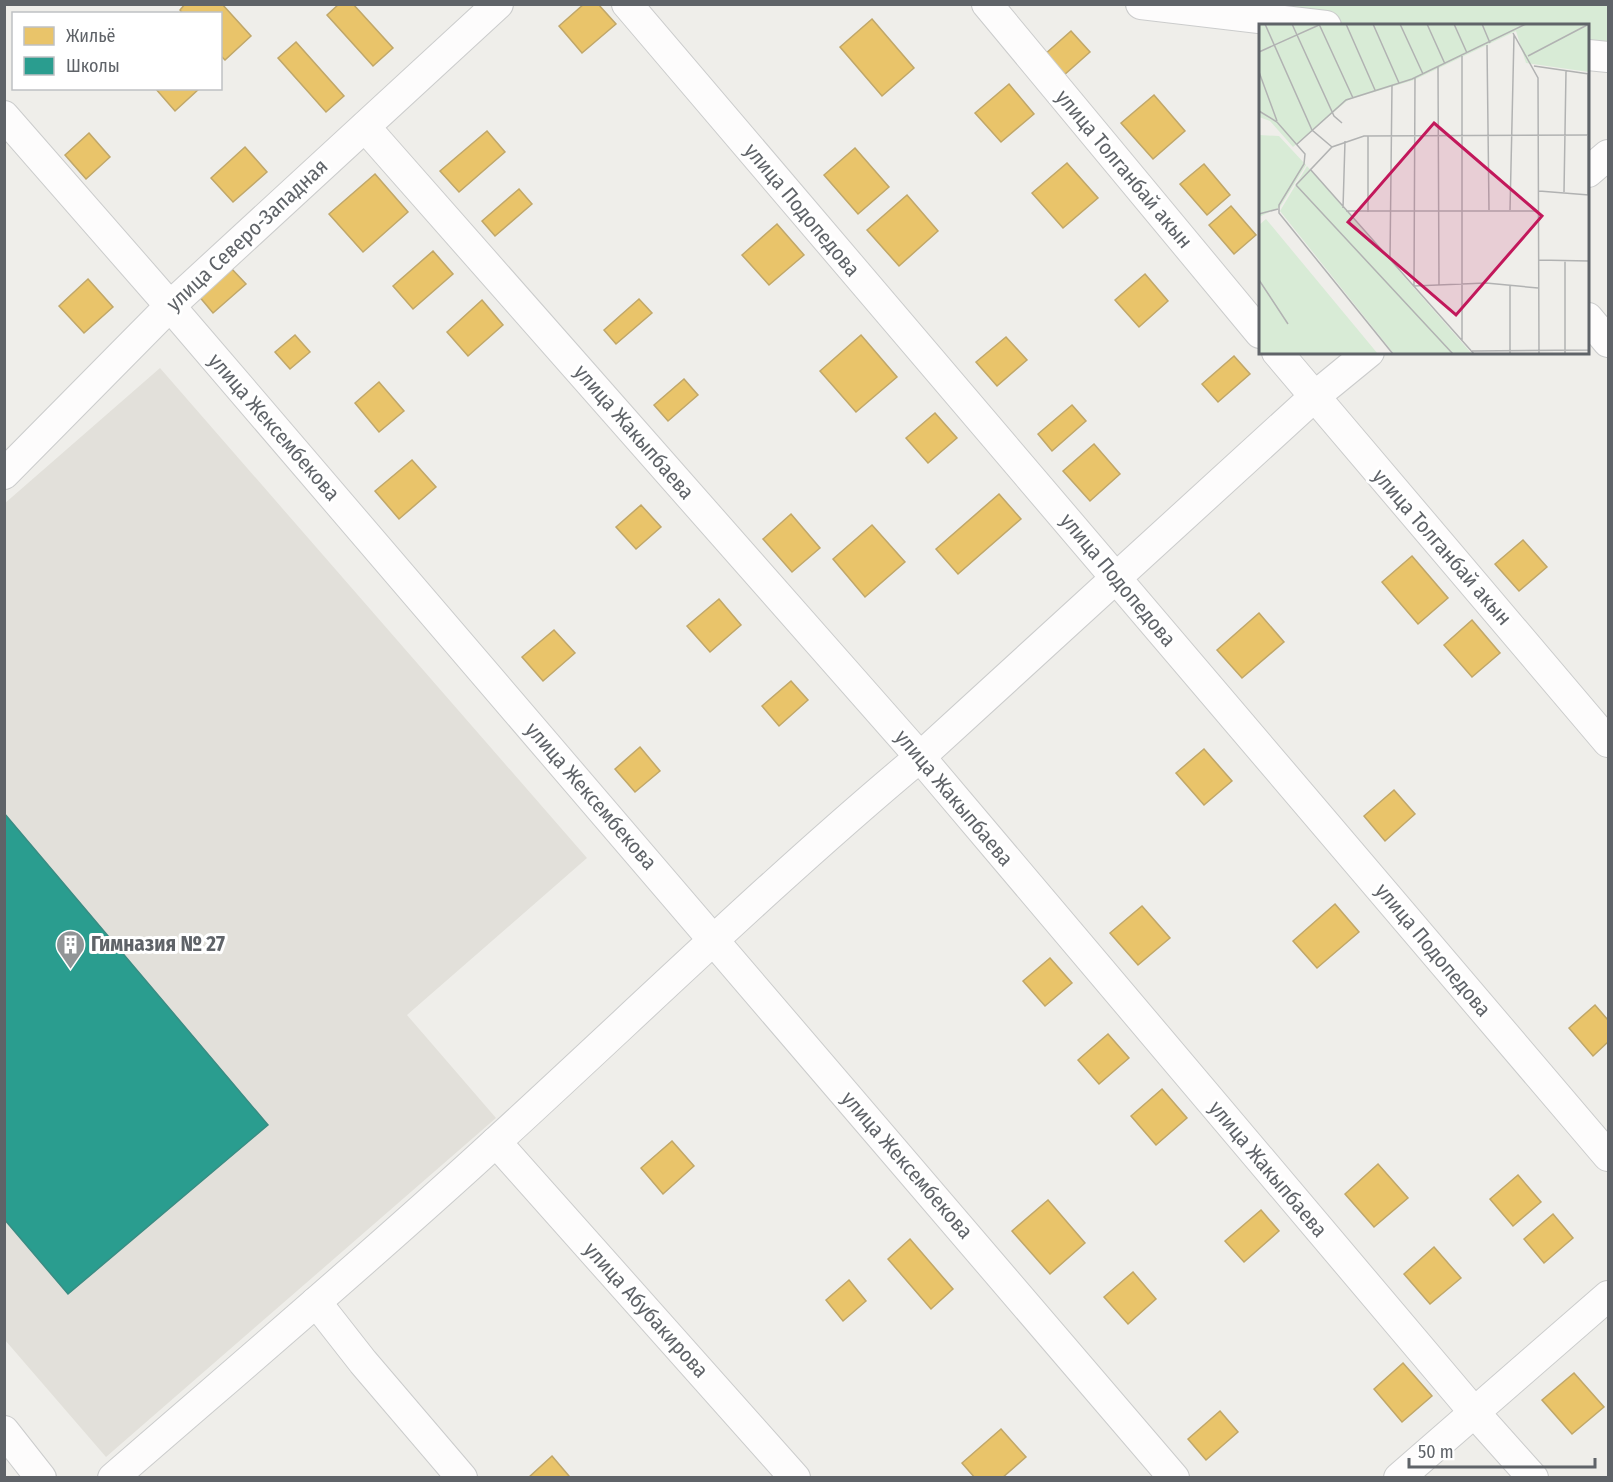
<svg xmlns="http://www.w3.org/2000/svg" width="1613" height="1482" viewBox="0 0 1613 1482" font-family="'Fira Sans Condensed',sans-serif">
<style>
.education{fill:#e2e0da}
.green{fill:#d8ebd6}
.homes{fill:#e9c46a;stroke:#c0a769;stroke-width:1.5}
.schools{fill:#2a9d8f;stroke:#3a8c83;stroke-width:1.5}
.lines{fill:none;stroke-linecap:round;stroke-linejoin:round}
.minor-casing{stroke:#cbcccc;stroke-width:32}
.minor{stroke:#fdfcfc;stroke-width:30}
.labels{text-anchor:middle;stroke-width:6;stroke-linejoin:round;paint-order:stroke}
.street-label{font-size:21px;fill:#5f6368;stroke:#fff}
.poi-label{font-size:21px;font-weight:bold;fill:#5f6368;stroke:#fff;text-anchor:start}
.inset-road{fill:none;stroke:#b1b2b2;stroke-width:1.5}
.view{fill:#c2185b;fill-opacity:0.15;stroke:#c2185b;stroke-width:3}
.inset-edge{fill:none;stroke:#5f6368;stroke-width:3}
</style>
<rect width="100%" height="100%" fill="#efeeea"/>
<path class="education" d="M160 368 587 858 407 1015 496 1118 106 1457 5 1340 4 504Z"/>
<path class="green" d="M1122 5H1608V70L1588 67V26H1278Z"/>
<g class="homes">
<path d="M185 4H222L251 36 225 60 220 55V14H183L180 10Z"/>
<path d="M339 4H353L393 48 373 66 327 15Z"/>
<path d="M584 4H598L616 24 582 53 559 26Z"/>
<path d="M872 19 914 68 882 96 840 47Z"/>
<path d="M1071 31 1090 52 1063 76 1044 55Z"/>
<path d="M296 42 344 96 326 112 278 58Z"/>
<path d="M1009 84 1034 114 1001 142 975 113Z"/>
<path d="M155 88H200L175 111Z"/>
<path d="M1154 95 1185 131 1153 159 1121 123Z"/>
<path d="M487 131 505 152 459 192 440 171Z"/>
<path d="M89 133 110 157 86 179 65 155Z"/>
<path d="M245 147 267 172 233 202 211 178Z"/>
<path d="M855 148 889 187 858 214 824 175Z"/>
<path d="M1067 163 1098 198 1063 228 1032 193Z"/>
<path d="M1204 164 1230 195 1207 215 1180 184Z"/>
<path d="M375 174 408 212 363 252 329 214Z"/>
<path d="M519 189 532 204 495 236 482 221Z"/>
<path d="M907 195 938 231 899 266 867 230Z"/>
<path d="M1231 206 1256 235 1234 254 1209 225Z"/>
<path d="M777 224 804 255 769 285 742 255Z"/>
<path d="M433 251 453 274 413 309 393 286Z"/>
<path d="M230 267 246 284 213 313 198 295Z"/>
<path d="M1145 274 1168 301 1139 327 1115 300Z"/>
<path d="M88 279 113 307 84 333 59 306Z"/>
<path d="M639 299 652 313 616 344 604 330Z"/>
<path d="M482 300 503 325 468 356 447 332Z"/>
<path d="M295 335 310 352 290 369 275 352Z"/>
<path d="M861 335 897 377 856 412 820 371Z"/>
<path d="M1006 337 1027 360 997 386 976 362Z"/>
<path d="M1234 356 1250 374 1218 402 1202 384Z"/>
<path d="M684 379 698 395 668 421 654 405Z"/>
<path d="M379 382 404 411 379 432 355 403Z"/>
<path d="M1072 405 1086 421 1052 451 1038 434Z"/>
<path d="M935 413 957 438 928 463 906 438Z"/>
<path d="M1094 444 1120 474 1090 501 1063 471Z"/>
<path d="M412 460 436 487 399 519 375 491Z"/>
<path d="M999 494 1021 519 958 574 936 549Z"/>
<path d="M641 505 661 527 636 549 616 527Z"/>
<path d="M791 514 820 548 792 572 763 539Z"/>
<path d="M872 525 905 562 865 597 833 559Z"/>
<path d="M1523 540 1547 567 1519 591 1495 564Z"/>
<path d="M1412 556 1448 598 1418 624 1382 582Z"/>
<path d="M719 599 741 625 710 652 687 626Z"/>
<path d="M1259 613 1284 642 1242 678 1217 650Z"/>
<path d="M1472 620 1500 653 1472 677 1444 645Z"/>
<path d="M554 630 575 653 543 681 522 657Z"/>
<path d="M791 681 808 700 779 726 762 706Z"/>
<path d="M640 747 660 771 635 792 615 769Z"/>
<path d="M1204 749 1232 781 1204 805 1176 773Z"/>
<path d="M1394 790 1415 814 1385 841 1364 816Z"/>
<path d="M1335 904 1359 932 1317 968 1293 941Z"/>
<path d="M1142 906 1170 938 1138 965 1110 933Z"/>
<path d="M1050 958 1072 983 1045 1006 1023 981Z"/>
<path d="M1595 1005 1608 1020V1042L1593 1056 1569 1028Z"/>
<path d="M1108 1034 1129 1058 1099 1084 1078 1060Z"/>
<path d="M1162 1089 1187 1118 1156 1145 1131 1116Z"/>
<path d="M672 1141 694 1166 663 1194 641 1168Z"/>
<path d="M1378 1164 1408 1198 1374 1227 1345 1194Z"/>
<path d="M1518 1175 1541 1202 1513 1226 1490 1199Z"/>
<path d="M1048 1200 1085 1243 1050 1274 1012 1231Z"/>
<path d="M1261 1210 1279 1231 1244 1262 1225 1241Z"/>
<path d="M1553 1214 1573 1238 1544 1263 1524 1239Z"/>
<path d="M910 1239 953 1289 931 1309 888 1259Z"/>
<path d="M1434 1247 1461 1278 1430 1304 1404 1274Z"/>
<path d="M1133 1272 1156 1299 1128 1324 1104 1297Z"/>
<path d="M849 1280 866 1301 843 1321 826 1300Z"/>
<path d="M1403 1363 1432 1396 1402 1422 1374 1389Z"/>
<path d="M1574 1373 1604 1407 1572 1434 1542 1400Z"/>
<path d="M1220 1411 1238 1432 1206 1460 1188 1439Z"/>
<path d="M1001 1429 1026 1457 1002 1478H975L962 1463Z"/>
<path d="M552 1456 569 1476 567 1478H528Z"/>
</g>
<path class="schools" d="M4 813 268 1125 68 1294 4 1219Z"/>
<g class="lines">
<defs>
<g id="minor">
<path d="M627 4 1608 1156"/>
<path d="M987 4 1260 333"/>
<path d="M1141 4 1326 26"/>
<path d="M1588 55 1608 57"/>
<path d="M4 116 170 306 1174 1478"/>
<path d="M365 127 920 757 1474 1412 1533 1478"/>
<path d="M1588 172 1608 155"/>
<path d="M1588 318 1608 342"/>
<path d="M1277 352 1608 742"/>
<path d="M4 474 170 306 498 4"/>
<path d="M496 1142 795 1478"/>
<path d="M316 1302 363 1362 462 1478"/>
<path d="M4 1431 41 1478"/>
<path d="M113 1478C242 1366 372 1256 497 1141 638 1012 774 879 920 757L1314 397 1369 352"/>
<path d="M1399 1478 1608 1296"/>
</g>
</defs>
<use href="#minor" class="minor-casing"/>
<use href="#minor" class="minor"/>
</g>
<defs>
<symbol id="building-pin" viewBox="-11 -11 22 30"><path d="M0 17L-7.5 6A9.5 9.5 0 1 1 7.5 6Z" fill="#919496" stroke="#fff"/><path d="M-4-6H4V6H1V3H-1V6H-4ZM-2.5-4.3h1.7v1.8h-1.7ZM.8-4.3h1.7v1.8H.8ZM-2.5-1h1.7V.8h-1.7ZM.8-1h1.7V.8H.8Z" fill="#fff"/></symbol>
</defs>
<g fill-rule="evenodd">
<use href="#building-pin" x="54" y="928" width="33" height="45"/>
</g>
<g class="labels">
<g class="street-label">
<text transform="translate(1124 169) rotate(50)" y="7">улица Толганбай акын</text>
<text transform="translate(802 210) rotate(50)" y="7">улица Подопедова</text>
<text transform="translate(247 235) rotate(-43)" y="7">улица Северо-Западная</text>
<text transform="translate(274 427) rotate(49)" y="7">улица Жексембекова</text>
<text transform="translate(634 432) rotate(49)" y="7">улица Жакыпбаева</text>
<text transform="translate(1442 547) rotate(49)" y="7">улица Толганбай акын</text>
<text transform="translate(1118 580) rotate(50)" y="7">улица Подопедова</text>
<text transform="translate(591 796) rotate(49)" y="7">улица Жексембекова</text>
<text transform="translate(954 798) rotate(50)" y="7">улица Жакыпбаева</text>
<text transform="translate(1433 950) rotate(50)" y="7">улица Подопедова</text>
<text transform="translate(907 1165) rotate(49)" y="7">улица Жексембекова</text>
<text transform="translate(1268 1169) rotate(50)" y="7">улица Жакыпбаева</text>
<text transform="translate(646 1310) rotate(48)" y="7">улица Абубакирова</text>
</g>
<g class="poi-label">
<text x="91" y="951">Гимназия № 27</text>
</g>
</g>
<g transform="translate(1259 24)">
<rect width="330" height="330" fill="#efeeea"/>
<path d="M0 0H330V48L267 39 257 7 155 56 89 76 34 123 11 97 0 93ZM0 111 20 112 47 141 21 183 0 193ZM48 142 213 330H135L21 187ZM7 195 119 330H0V201Z" fill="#d8ebd6"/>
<path class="inset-road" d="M6 0 53 106 73 123M33 0 75 92 83 99M60 0 94 74M87 0 116 66M114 0 140 59M141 0 164 50M168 0 186 40M195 0 208 29M223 0 231 19M254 9 279 54 280 330M228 21 230 186M0 28 60 1M269 32 330 0M275 42 330 50M179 43 180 262M0 48 18 97M156 53 155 262 227 259 279 264M0 87 18 98 46 130 45 140 20 181V189L134 330M109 112V188M37 121 87 76 153 55 267 0M51 145 215 330M37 161 73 123 105 112 330 111M37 161 194 330M280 167 330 171M305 168 307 47M329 171V50M84 184 86 117M251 186 255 11M87 187H280M0 190 19 185M131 235 133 61M279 236 330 237M0 256 29 300M203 316V32M213 327 330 326V305M251 330V261M306 330V236"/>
<path class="view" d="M175 99 283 192 197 291 89 198Z"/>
<rect width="330" height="330" class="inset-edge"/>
</g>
<rect width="1613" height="1482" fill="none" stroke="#5f6368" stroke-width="12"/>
<rect x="12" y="12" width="210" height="78" fill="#ffffff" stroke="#bfc1c3" stroke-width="1.5"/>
<rect x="24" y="27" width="30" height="18" fill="#e9c46a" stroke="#bfc1c3" stroke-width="1.5"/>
<text x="66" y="42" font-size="18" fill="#5f6368">Жильё</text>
<rect x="24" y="57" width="30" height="18" fill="#2a9d8f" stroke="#bfc1c3" stroke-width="1.5"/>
<text x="66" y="72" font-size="18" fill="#5f6368">Школы</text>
<path d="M1409 1458v9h186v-9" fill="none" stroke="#5f6368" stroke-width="3"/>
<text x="1418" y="1458" font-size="18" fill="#5f6368" stroke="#ffffff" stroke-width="4.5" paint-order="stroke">50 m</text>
</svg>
